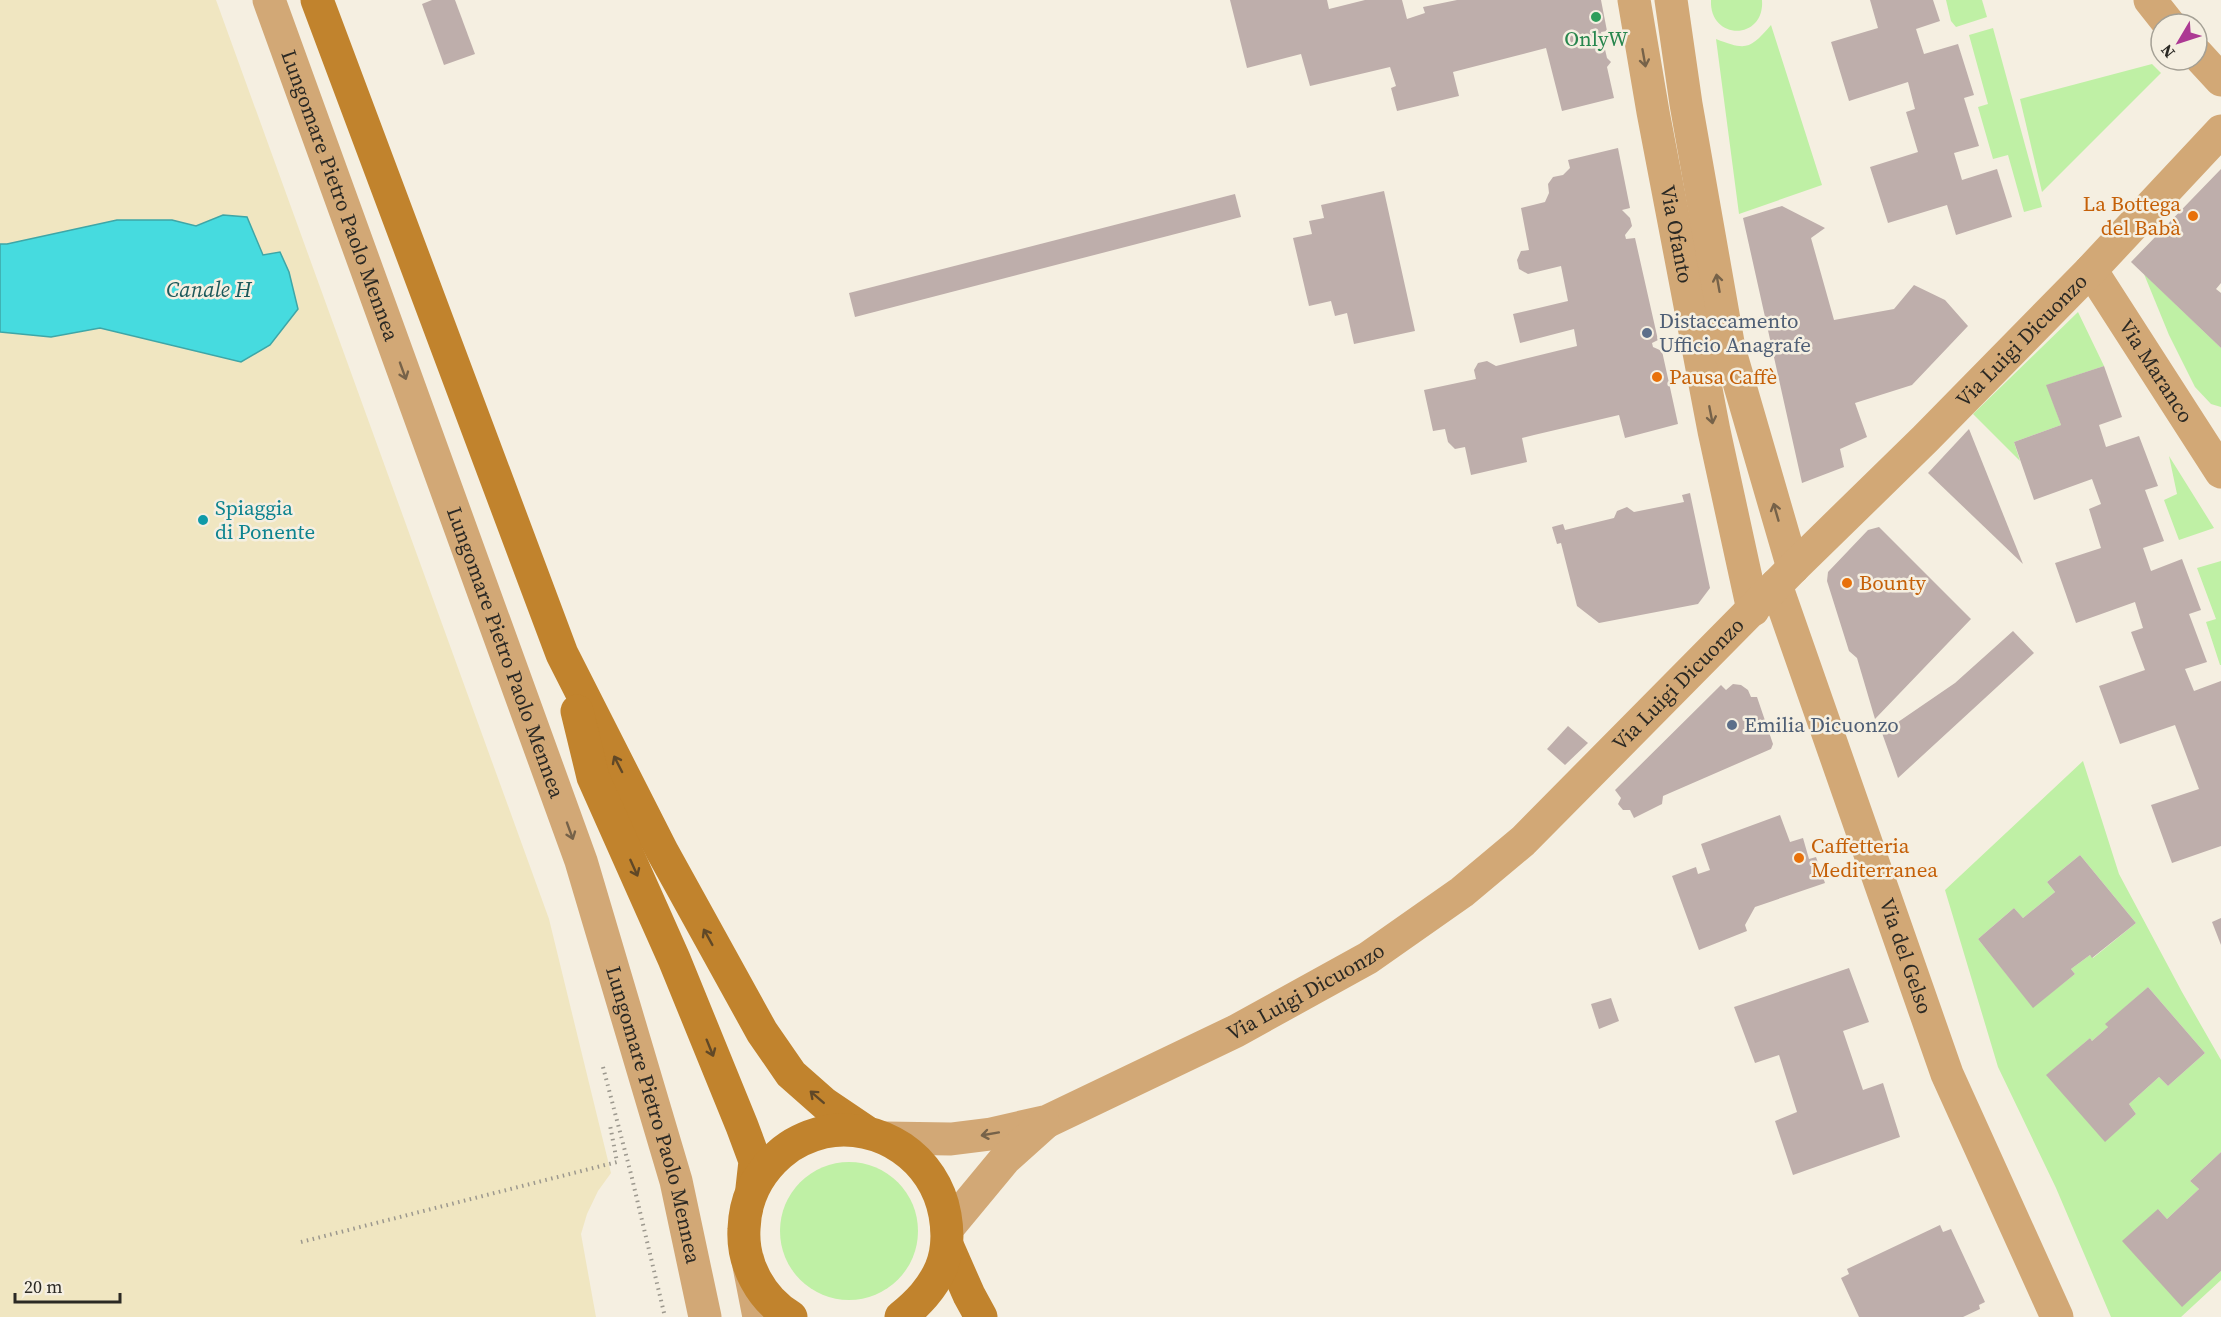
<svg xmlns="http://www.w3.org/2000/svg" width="2221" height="1317" viewBox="0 0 2221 1317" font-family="'Source Serif 4',serif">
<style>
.green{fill:#bff0a5;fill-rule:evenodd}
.sand{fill:#f0e6c1}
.water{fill:#46dbdf;stroke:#3ea6a7;stroke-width:1.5}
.building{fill:#beaeab}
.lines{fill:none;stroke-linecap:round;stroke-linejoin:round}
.path{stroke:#9c988e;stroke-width:4;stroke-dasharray:1.5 4.5;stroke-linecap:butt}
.minor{stroke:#d2a876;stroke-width:33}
.secondary{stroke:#c1832d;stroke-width:33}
.oneway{stroke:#766249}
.oneway2{stroke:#604827}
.leisure-dot{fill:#2e9e5b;stroke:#f5efe1;stroke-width:2}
.food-dot{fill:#e8710a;stroke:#f5efe1;stroke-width:2}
.service-dot{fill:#5c6f8a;stroke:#f5efe1;stroke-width:2}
.culture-dot{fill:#0f9aa8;stroke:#f5efe1;stroke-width:2}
.labels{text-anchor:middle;stroke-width:5;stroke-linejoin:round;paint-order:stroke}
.leisure-label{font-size:21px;fill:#27864d;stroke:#f5efe1}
.street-label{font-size:21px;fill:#2b2924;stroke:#f5efe1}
.food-label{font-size:21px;fill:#c56008;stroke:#f5efe1;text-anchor:start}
.service-label{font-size:21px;fill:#4e5e75;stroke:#f5efe1;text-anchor:start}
.culture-label{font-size:21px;fill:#0d838f;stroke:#f5efe1;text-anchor:start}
.water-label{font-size:22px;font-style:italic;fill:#1c595b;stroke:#f5efe1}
</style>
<rect width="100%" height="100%" fill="#f5efe1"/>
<g class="green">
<path d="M1711 0H1762C1765 41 1709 41 1711 0Z"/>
<path d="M1946 0H1982L1987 17 1956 27 1951 21Z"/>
<path d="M1771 25 1822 185 1739 214 1716 39C1747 51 1750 49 1771 25Z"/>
<path d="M1993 28 2042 207 2024 212 2008 155 1993 159 1978 107 1988 104 1969 35Z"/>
<path d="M2152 64 2161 73 2042 192 2020 99Z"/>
<path d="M2144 274 2221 348V407L2211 404 2195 387 2169 335Z"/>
<path d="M2078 312 2104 366 2047 385 2061 425 2014 442 2020 461 1973 414Z"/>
<path d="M2169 456 2214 528 2179 540 2164 500 2177 494Z"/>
<path d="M2221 561V665H2220L2206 622 2216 619 2197 568Z"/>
<path d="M2083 761 2119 874 2182 992 2221 1060V1152L2190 1181 2199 1189 2167 1219 2158 1209 2182 1306 2221 1271V1280L2181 1317H2111L2056 1188 1998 1067 1945 890ZM2080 855 2136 923 2093 958 2090 955 2071 969 2075 974 2033 1007 1978 939 2014 908 2023 918 2055 892 2047 882ZM2148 987 2205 1053 2168 1086 2159 1077 2129 1104 2136 1114 2105 1141 2047 1075 2090 1038 2092 1041 2108 1027 2106 1024Z"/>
<circle cx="849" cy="1231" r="69"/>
</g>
<path class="sand" d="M0 0H216L549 919 611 1173 598 1191 587 1214 581 1234 596 1317H0Z"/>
<path class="water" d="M223 215 247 217 263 255 280 252 289 272 298 309 270 345 241 362 100 328 51 337 0 332V244H7L117 220H172L196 226Z"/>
<g class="building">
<path d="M432 0H455L475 54 444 65 422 4Z"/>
<path d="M1230 0H1327L1329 9 1365 0H1402L1407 19 1425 13 1423 7 1457 0H1601L1607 31 1601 32 1607 58 1611 62 1607 67 1614 98 1562 111 1546 48 1453 72 1459 96 1397 111 1391 88 1396 86 1390 67 1310 86 1301 54 1247 68Z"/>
<path d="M1870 0H1933L1940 21 1916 29 1924 54 1958 44 1974 95 1964 98 1979 146 1954 153 1962 180 1997 169 2012 217 1956 235 1947 205 1888 223 1870 167 1918 152 1906 112 1915 109 1908 82 1849 101 1831 42 1878 28Z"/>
<path d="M1618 148 1630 208 1622 210 1630 218 1632 226 1625 235 1626 239 1635 238 1658 340 1652 343 1653 347 1662 351 1678 424 1625 438 1619 415 1534 435 1522 438 1527 462 1471 475 1465 447 1455 449 1448 442 1445 429 1433 431 1424 390 1476 379 1474 370 1478 363 1487 361 1496 366 1577 346 1574 329 1520 343 1513 314 1568 301 1561 266 1528 274 1519 269 1517 260 1521 251 1529 250 1521 208 1545 202 1549 193 1548 184 1553 177 1563 175 1570 168 1568 160Z"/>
<path d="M2221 169V283L2216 289 2221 293V348L2131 262Z"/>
<path d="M1384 191 1415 331 1354 344 1347 313 1335 316 1331 301 1309 306 1293 238 1312 234 1309 221 1324 218 1321 205Z"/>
<path d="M1235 194 1241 217 855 317 849 293Z"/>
<path d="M1782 206 1825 228 1811 238 1834 320 1894 309 1914 285 1945 300 1968 326 1912 385 1855 403 1867 437 1840 449 1844 467 1802 483 1743 218Z"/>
<path d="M2104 366 2122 417 2099 425 2106 447 2139 436 2158 486 2145 490 2164 541 2143 548 2151 571 2182 559 2201 610 2189 614 2207 662 2185 669 2194 691 2221 681V846L2172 863 2151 805 2199 789 2175 725 2120 744 2099 686 2145 670 2131 632 2143 628 2135 602 2076 623 2055 563 2101 548 2089 509 2101 504 2092 479 2034 500 2014 442 2061 425 2046 385Z"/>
<path d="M1969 429 2023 564 1928 473Z"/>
<path d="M1690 493 1710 588 1698 604 1599 623 1577 606 1561 543 1557 544 1552 527 1563 524 1565 530 1614 518 1617 511 1627 507 1634 512 1684 502 1682 495Z"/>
<path d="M1879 527 1971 619 1875 719 1857 658 1849 651 1827 581 1828 572 1868 530Z"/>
<path d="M2013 631 2034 653 1898 778 1882 733 1955 683Z"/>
<path d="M1733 684 1741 685 1748 690 1751 697H1757L1773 744 1771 749 1663 796 1662 804 1634 818 1630 810H1623L1618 804 1621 798 1615 790 1721 685 1726 690Z"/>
<path d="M1568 726 1588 743 1565 765 1547 749Z"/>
<path d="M1780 815 1790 842 1803 838 1809 859 1816 857 1825 883 1755 907 1745 925 1747 931 1699 950 1672 876 1696 867 1698 874 1710 870 1701 844Z"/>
<path d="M2080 855 2136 923 2092 958 2090 955 2071 969 2075 974 2033 1008 1978 939 2014 908 2023 918 2055 892 2047 882Z"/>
<path d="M2221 918V945L2212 922Z"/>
<path d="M1849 968 1869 1022 1843 1031 1863 1090 1883 1083 1900 1137 1793 1175 1775 1121 1797 1112 1779 1055 1755 1063 1734 1007Z"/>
<path d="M2148 987 2205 1053 2168 1086 2159 1077 2129 1104 2136 1114 2105 1142 2046 1075 2090 1038 2092 1041 2108 1027 2105 1024Z"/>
<path d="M1611 998 1619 1021 1599 1029 1591 1004Z"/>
<path d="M2221 1152V1271L2182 1307 2122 1241 2158 1209 2167 1219 2199 1189 2190 1181Z"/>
<path d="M1940 1225 1943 1232 1951 1229 1985 1302 1979 1305 1980 1309 1963 1317H1859L1841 1278 1849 1274 1847 1269Z"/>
</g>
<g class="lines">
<g class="path">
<path d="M603 1067 631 1174 665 1317"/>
<path d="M301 1242 617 1162 610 1125"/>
</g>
<g class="minor">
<path id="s1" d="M269 0 581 861 676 1181 705 1317"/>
<path id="s2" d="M1634 0 1653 112 1714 431 1753 610"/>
<path d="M1671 0 1686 104 1729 348 1793 568"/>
<path d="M2150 0 2169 24"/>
<path d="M2197 54 2221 80"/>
<path id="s3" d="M2091 270 2221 472"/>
<path id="s4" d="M1776 585 1947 1074 2057 1317"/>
<path id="s5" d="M885 1138 951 1139 991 1134 1048 1121 1236 1031 1368 958 1462 892 1523 841 1793 568 1925 439 2091 270 2221 131"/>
<path d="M947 1229 1005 1159 1044 1124"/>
<path d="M749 1266 759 1317"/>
</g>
<g class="secondary">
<path d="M317 0 562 654 662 851 762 1032 791 1074 825 1104 865 1131"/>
<path d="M577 711 593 777 674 959 742 1126 755 1161 752 1188"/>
<path d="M947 1245 969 1295 981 1317"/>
<path d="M791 1317C761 1299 742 1264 744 1229 745 1199 757 1174 780 1154 792 1143 808 1136 824 1132 880 1121 935 1158 945 1215 948 1232 948 1251 941 1268 932 1289 918 1303 901 1317"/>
</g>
</g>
<defs><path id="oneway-shaft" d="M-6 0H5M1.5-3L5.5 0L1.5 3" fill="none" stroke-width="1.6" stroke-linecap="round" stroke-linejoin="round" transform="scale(1.5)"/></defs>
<g class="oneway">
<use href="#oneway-shaft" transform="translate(1644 58) rotate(80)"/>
<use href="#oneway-shaft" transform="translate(1718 283) rotate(-100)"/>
<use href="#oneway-shaft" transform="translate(403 371) rotate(70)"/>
<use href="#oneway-shaft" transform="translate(1711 415) rotate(79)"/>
<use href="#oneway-shaft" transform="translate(1776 512) rotate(-106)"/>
<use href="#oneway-shaft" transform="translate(570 831) rotate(70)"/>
<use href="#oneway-shaft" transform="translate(990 1134) rotate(170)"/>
</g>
<g class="oneway2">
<use href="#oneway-shaft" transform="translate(618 764) rotate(-117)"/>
<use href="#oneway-shaft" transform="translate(634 868) rotate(66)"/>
<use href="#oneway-shaft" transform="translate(708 937) rotate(-119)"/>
<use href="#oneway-shaft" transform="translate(710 1048) rotate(68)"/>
<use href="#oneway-shaft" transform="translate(817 1097) rotate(-139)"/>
</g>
<circle class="leisure-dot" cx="1596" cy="17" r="6"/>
<g class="food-dot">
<circle cx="2193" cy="216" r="6"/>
<circle cx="1657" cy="377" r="6"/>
<circle cx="1847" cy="583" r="6"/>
<circle cx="1799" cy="858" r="6"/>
</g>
<g class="service-dot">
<circle cx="1647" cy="333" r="6"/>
<circle cx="1732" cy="725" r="6"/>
</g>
<circle class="culture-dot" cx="203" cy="520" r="6"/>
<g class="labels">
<g class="leisure-label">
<text x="1596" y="46">OnlyW</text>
</g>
<g class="street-label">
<text dy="7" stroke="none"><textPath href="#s1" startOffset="208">Lungomare Pietro Paolo Mennea</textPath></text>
<text dy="7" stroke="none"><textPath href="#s2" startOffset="238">Via Ofanto</textPath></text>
<text dy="7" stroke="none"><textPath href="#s5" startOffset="1425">Via Luigi Dicuonzo</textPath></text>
<text dy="7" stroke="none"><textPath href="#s3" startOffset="120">Via Maranco</textPath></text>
<text dy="7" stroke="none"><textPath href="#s1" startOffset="694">Lungomare Pietro Paolo Mennea</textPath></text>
<text dy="7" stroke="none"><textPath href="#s5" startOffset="939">Via Luigi Dicuonzo</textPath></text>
<text dy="7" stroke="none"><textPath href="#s4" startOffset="393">Via del Gelso</textPath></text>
<text dy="7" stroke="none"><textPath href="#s5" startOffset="453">Via Luigi Dicuonzo</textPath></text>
<text dy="7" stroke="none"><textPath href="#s1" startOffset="1180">Lungomare Pietro Paolo Mennea</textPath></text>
</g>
<g class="food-label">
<text x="2181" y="211" text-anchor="end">La Bottega<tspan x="2181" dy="24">del Babà</tspan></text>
<text x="1669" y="384">Pausa Caffè</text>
<text x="1859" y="590">Bounty</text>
<text x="1811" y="853">Caffetteria<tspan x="1811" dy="24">Mediterranea</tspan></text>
</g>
<g class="service-label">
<text x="1659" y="328">Distaccamento<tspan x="1659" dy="24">Ufficio Anagrafe</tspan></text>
<text x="1744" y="732">Emilia Dicuonzo</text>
</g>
<g class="culture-label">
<text x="215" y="515">Spiaggia<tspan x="215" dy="24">di Ponente</tspan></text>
</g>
<g class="water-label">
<text x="209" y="297">Canale H</text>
</g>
</g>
<g transform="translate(2179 42) rotate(231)"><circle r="28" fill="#f5efe1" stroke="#a4a095" stroke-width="1.5"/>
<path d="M0-4.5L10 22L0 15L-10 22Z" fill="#ac3993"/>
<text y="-9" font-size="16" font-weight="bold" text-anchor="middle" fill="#2b2924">N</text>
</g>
<path d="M15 1293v9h105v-9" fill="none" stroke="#2b2924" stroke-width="3"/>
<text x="24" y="1293" font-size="18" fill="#2b2924" stroke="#f5efe1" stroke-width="4.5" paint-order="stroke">20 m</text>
</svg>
